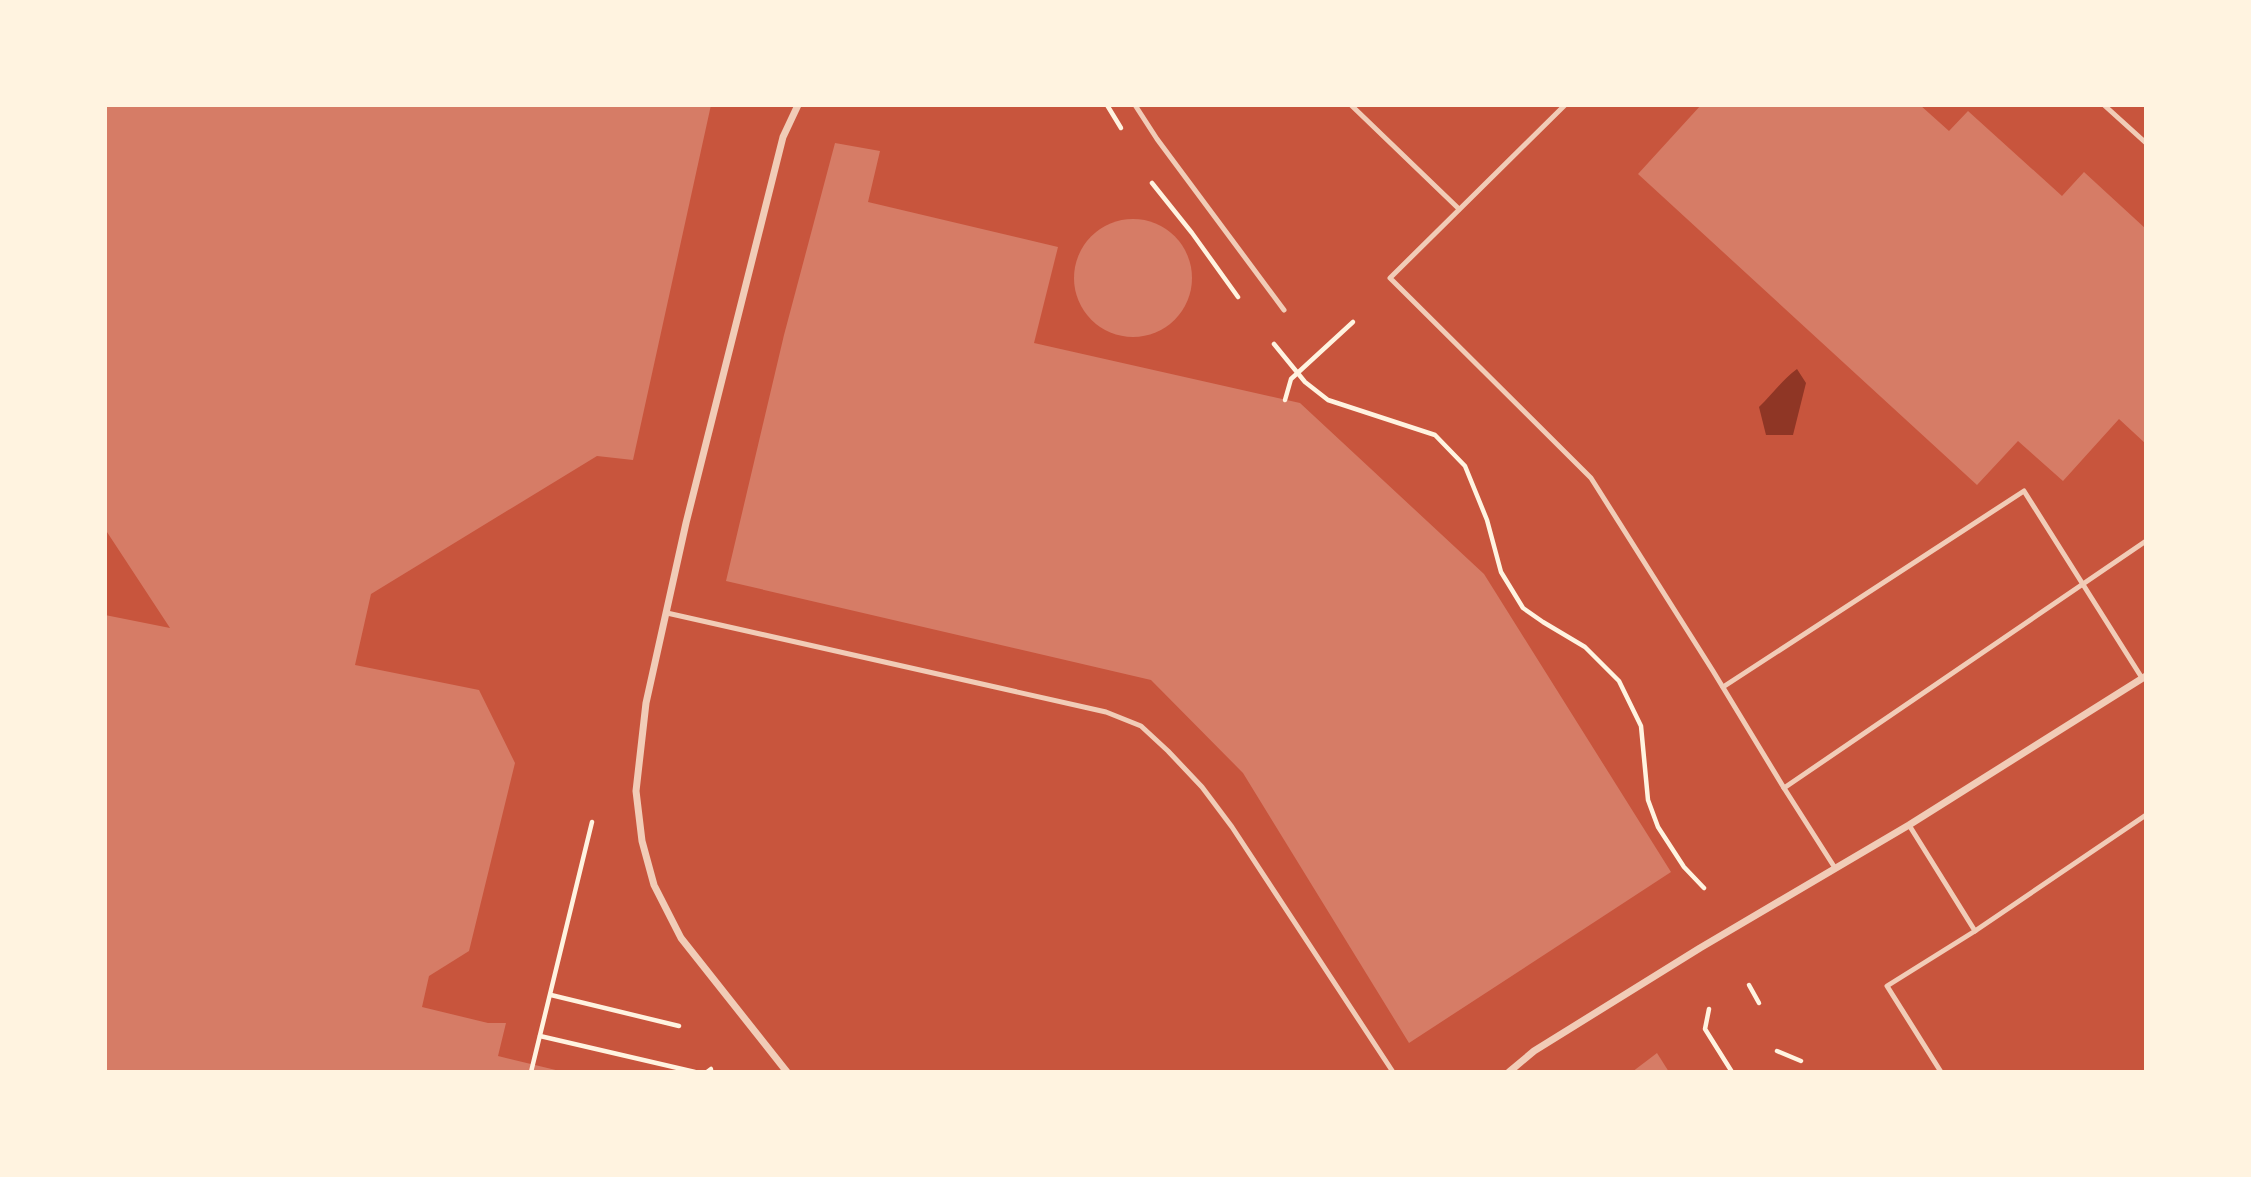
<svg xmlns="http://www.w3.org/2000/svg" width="2251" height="1177" viewBox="0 0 2251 1177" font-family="'Exo 2',sans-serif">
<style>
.water{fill:#8f3625}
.building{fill:#d67c66}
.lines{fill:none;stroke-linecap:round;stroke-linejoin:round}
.path{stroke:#fff3e0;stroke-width:4.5}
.service{stroke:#f1ccb7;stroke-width:5}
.minor{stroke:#f1ccb7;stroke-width:7}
</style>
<rect width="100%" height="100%" fill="#c8553d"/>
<path class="water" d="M1797 369 1806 383 1793 435H1766L1759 407C1773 394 1781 381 1797 369Z"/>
<g class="building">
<path d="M107 105H711L633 460 597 456 371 594 355 665 479 690 515 763 469 951 429 976 422 1007 488 1023H506L498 1056 564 1072H105V615L170 628 105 529V113Z"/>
<path d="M1701 105H1920L1949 131 1968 111 2062 196 2084 172 2146 229V444L2119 419 2063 481 2018 441 1977 485 1638 174Z"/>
<path d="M835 143 880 151 868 202 1058 247 1034 343 1300 403 1484 574 1671 872 1409 1043 1243 773 1151 680 726 581 784 335Z"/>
<circle cx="1133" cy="278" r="59"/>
<path d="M1657 1053 1669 1072H1632Z"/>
</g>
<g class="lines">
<g class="path">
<path d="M1107 105 1121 128"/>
<path d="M1152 183 1192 233 1238 297"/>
<path d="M1274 344 1305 382 1328 400 1435 435 1465 466 1487 520 1501 572 1523 608 1543 622 1585 647 1619 681 1641 726 1648 800 1658 827 1684 867 1704 888"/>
<path d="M1285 400 1291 379 1353 322"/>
<path d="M1749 985 1759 1003"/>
<path d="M551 995 679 1026"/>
<path d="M1709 1009 1705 1029 1732 1072"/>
<path d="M540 1036 695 1072"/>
<path d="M1777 1051 1801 1061"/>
<path d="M531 1072 592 822"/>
<path d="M707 1072 711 1069"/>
</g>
<g class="service">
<path d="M1135 105 1157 139 1284 310"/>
<path d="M1351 105 1459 209"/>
<path d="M1565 105 1390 278 1591 478 1713 671 1784 788 2146 541"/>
<path d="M2104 105 2146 143"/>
<path d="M667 613 1106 712 1141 726 1168 751 1202 787 1232 827 1393 1072"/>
<path d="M1723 687 2024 491 2142 678"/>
<path d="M1784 788 1835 868"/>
<path d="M1909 825 1975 931 1887 986 1941 1072"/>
<path d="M1975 931 2146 815"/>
</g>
<g class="minor">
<path d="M787 1072 681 938 654 885 642 841 636 791 646 703 686 523 783 137 798 105"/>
<path d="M1509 1072 1534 1051 1700 948 1909 825 2146 676"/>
</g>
</g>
<rect width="2251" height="1177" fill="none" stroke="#fff3e0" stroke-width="214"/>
</svg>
